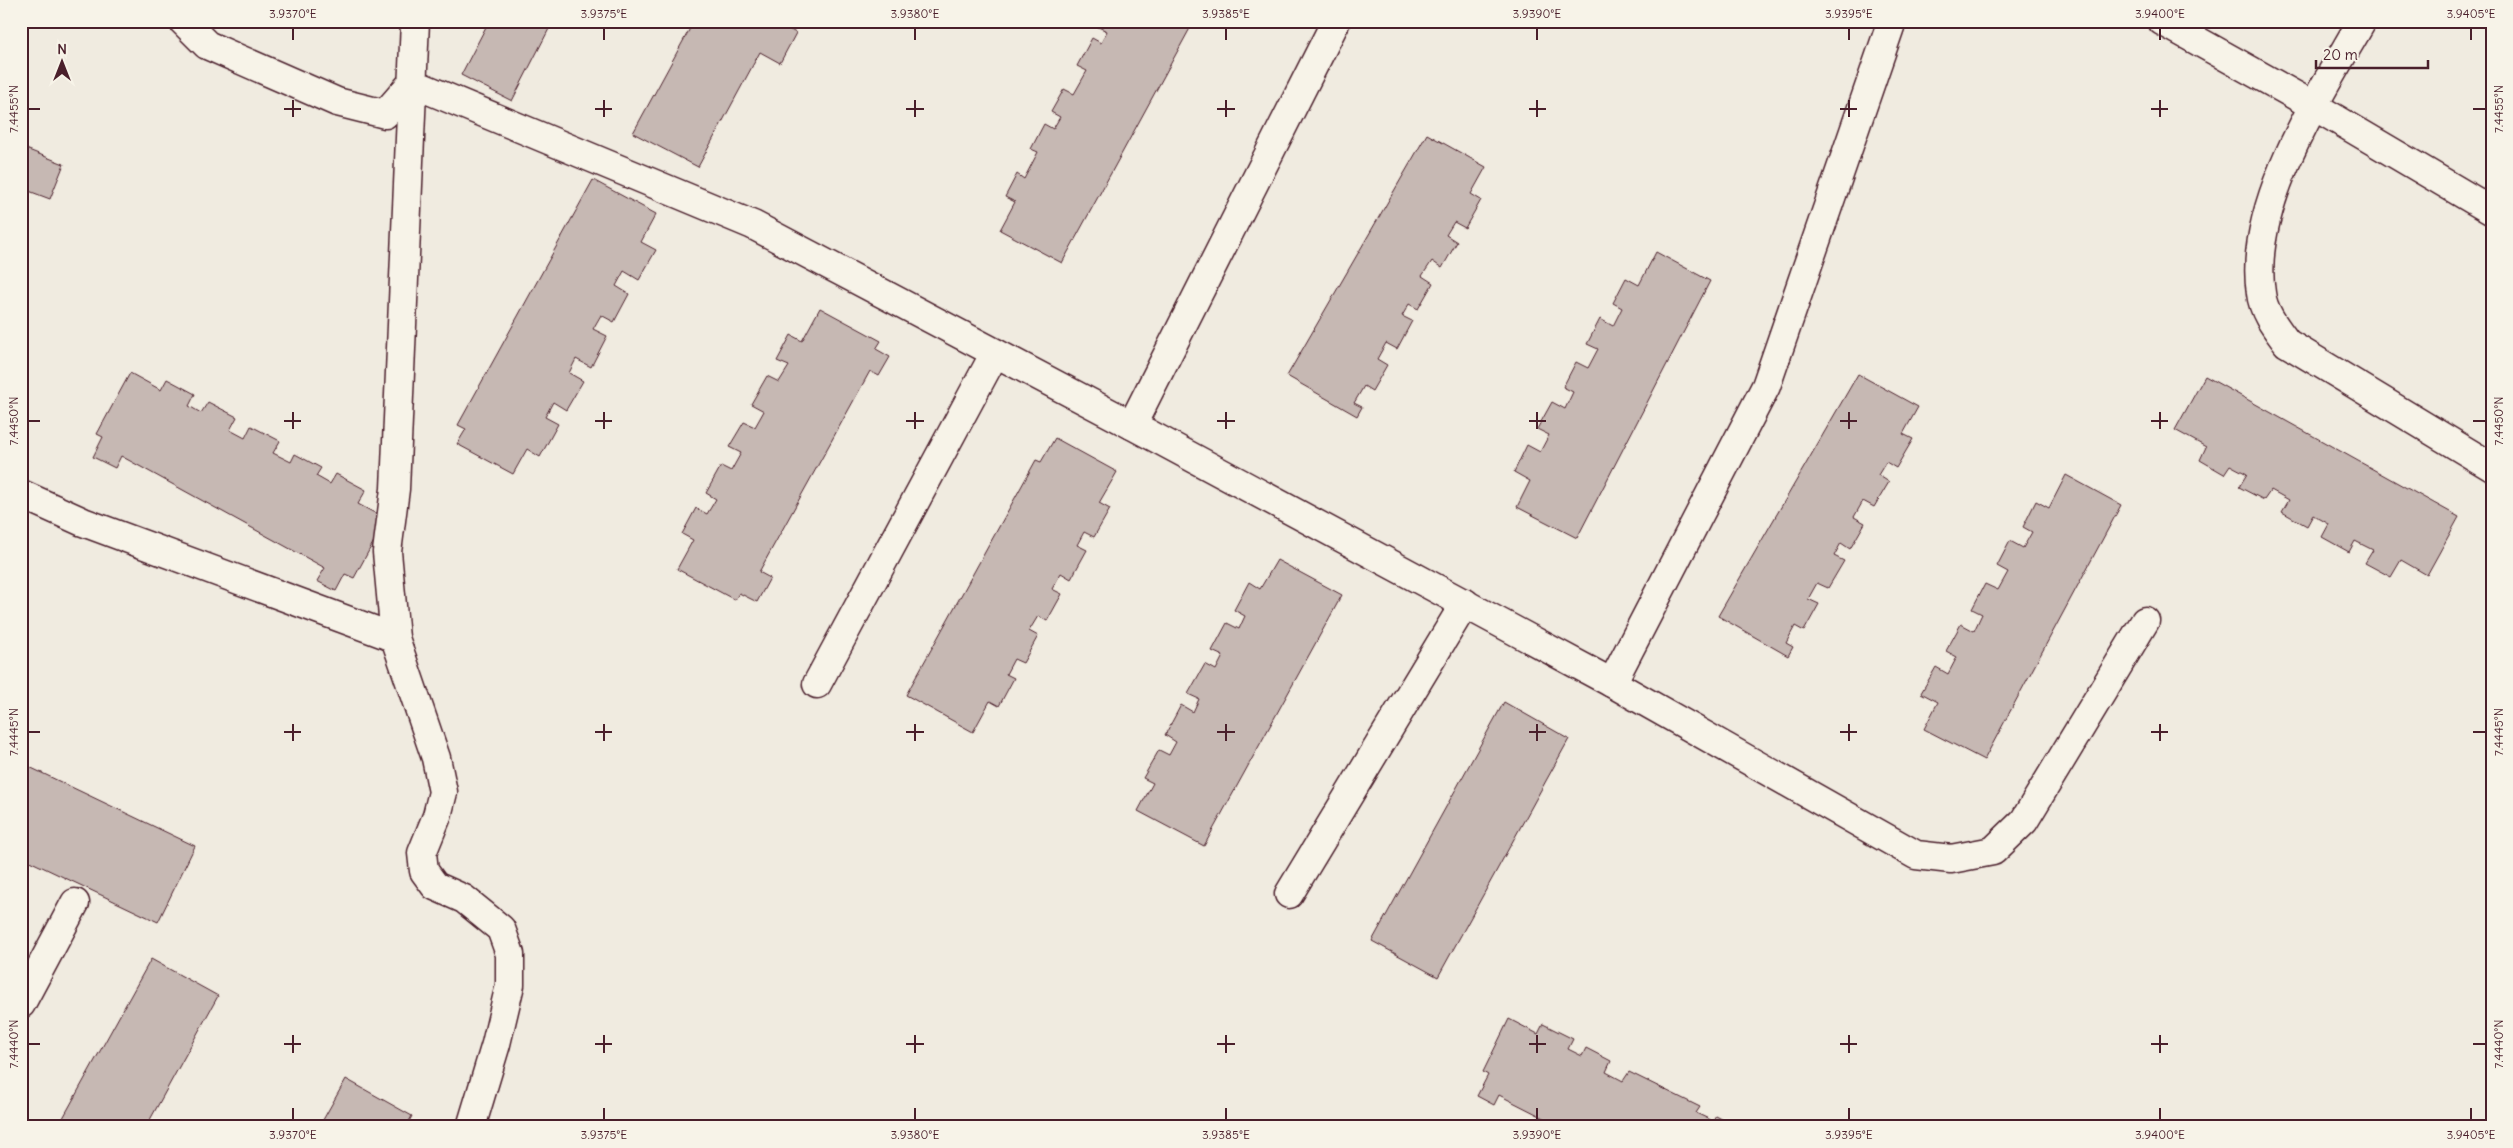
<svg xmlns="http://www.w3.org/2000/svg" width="2513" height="1148" viewBox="0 0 2513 1148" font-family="Delius,sans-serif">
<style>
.building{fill:#c6b8b3;stroke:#4a1f2b}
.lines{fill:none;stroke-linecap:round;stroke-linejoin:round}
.minor-casing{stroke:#4a1f2b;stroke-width:31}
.minor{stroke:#f7f3e8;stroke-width:28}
.ticks{fill:none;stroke:#4a1f2b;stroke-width:2}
.neatline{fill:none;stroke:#4a1f2b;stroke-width:2}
.ticks-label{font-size:12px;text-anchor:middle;fill:#4a1f2b}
</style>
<rect width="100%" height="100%" fill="#f0ebe0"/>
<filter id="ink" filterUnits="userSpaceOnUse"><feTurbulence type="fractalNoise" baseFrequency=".02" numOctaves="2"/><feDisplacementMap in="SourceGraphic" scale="10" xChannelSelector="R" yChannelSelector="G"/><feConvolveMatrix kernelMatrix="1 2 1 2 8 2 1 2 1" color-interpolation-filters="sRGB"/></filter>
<g filter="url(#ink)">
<g class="building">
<path d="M489 21H553L512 101 461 75Z"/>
<path d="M694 21H774L796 33 780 63 760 52 698 167 633 133Z"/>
<path d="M1101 21H1194L1062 263 1000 230 1015 202 1005 197 1017 174 1024 179 1038 152 1031 149 1044 124 1053 129 1060 117 1051 112 1064 89 1074 94 1087 71 1077 66 1092 38 1101 43 1107 31 1098 27Z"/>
<path d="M1427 134 1486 167 1471 194 1481 200 1465 228 1454 222 1446 235 1457 242 1442 268 1432 261 1422 276 1433 283 1418 309 1409 304 1402 316 1412 321 1397 349 1386 343 1377 359 1387 365 1372 391 1364 386 1354 403 1362 407 1357 416 1287 376Z"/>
<path d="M21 147 64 164 50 199 21 188Z"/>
<path d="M593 180 656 214 641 242 656 250 639 280 624 271 616 286 629 294 614 322 601 315 593 329 607 336 591 367 576 359 569 373 583 381 566 410 553 402 545 417 558 424 540 457 527 449 513 474 457 444 466 429 458 425Z"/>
<path d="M1656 252 1710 281 1577 538 1517 507 1530 481 1514 472 1527 445 1540 452 1549 435 1537 429 1552 402 1565 409 1573 392 1563 387 1576 362 1588 368 1598 349 1587 344 1600 319 1613 326 1622 308 1613 303 1626 278 1639 285Z"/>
<path d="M820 308 881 341 876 349 890 357 879 376 870 371 759 572 770 578 757 602 739 593 735 600 677 569 693 540 682 534 696 508 707 514 716 499 706 493 721 466 731 471 741 453 729 447 744 422 755 427 764 411 751 404 767 376 779 382 789 366 777 361 791 335 802 341Z"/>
<path d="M130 373 161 390 167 379 195 394 189 406 201 413 208 402 237 417 230 430 245 438 251 426 280 441 273 453 291 462 295 454 321 468 316 476 330 484 336 474 366 490 358 504 386 519 354 578 345 574 336 591 317 581 325 568 121 456 115 468 93 457 103 437 97 434Z"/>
<path d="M1858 374 1918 407 1903 434 1913 439 1896 468 1886 462 1878 475 1889 482 1874 507 1863 501 1854 517 1865 523 1850 549 1841 543 1834 556 1844 561 1828 588 1817 583 1808 599 1819 604 1804 631 1795 626 1786 643 1793 647 1788 656 1718 616Z"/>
<path d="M2205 376 2459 517 2427 575 2401 560 2391 577 2365 563 2373 550 2355 541 2349 552 2322 537 2329 524 2313 515 2307 526 2282 512 2289 500 2271 490 2264 500 2239 487 2247 474 2230 465 2224 474 2200 460 2206 447 2175 430Z"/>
<path d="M1055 438 1117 472 1099 503 1110 509 1094 537 1084 532 1077 545 1087 550 1071 579 1061 573 1052 589 1062 594 1047 621 1038 616 1029 631 1038 636 1023 663 1014 659 1006 674 1014 678 999 706 990 701 973 732 906 695 1036 460 1041 462Z"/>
<path d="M2066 475 2121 505 1984 760 1924 729 1938 702 1921 693 1936 667 1948 674 1957 657 1946 651 1961 624 1974 631 1982 614 1972 609 1985 584 1998 590 2008 572 1997 566 2010 541 2023 548 2032 532 2023 527 2036 501 2049 508Z"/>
<path d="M1277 560 1342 595 1204 846 1138 811 1153 783 1143 778 1159 750 1169 755 1176 742 1165 735 1181 705 1193 712 1199 699 1188 694 1205 664 1216 670 1223 656 1212 651 1227 623 1239 629 1245 616 1234 610 1249 582 1260 589Z"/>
<path d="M1504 702 1569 739 1438 977 1372 941Z"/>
<path d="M21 763 195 846 158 922 21 857Z"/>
<path d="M151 959 218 996 146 1127H58Z"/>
<path d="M1509 1019 1538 1034 1543 1024 1573 1039 1568 1049 1582 1056 1586 1048 1611 1061 1606 1072 1623 1081 1629 1072 1700 1107 1696 1113 1713 1121 1716 1116 1737 1127H1562L1499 1095 1494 1105 1477 1096 1488 1075 1483 1072Z"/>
<path d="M346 1079 412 1116 406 1127H319Z"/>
</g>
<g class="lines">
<defs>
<g id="minor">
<path d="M183 21 207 45 337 102 385 114 412 83 753 225 1132 425 1612 683 1916 855 1951 859 1993 851 2024 821 2145 621"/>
<path d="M415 21 395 489 387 552 395 638 436 758 443 792 437 816 422 853 424 871 435 886 464 899 501 929 510 954V985L496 1044 471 1127"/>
<path d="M2162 21 2314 106 2492 211"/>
<path d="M2362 21C2320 95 2247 205 2261 293 2263 312 2276 328 2287 343L2492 467"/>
<path d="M1132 425 1336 21"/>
<path d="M21 494 83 522 395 638"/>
<path d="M1612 683 1766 386 1892 21"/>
<path d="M817 684 995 353"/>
<path d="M1289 894 1465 603"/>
<path d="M21 1004 75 903"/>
</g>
</defs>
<use href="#minor" class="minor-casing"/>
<use href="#minor" class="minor"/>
</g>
</g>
<path class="ticks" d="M293 28V40M604 28V40M915 28V40M1226 28V40M1537 28V40M1849 28V40M2160 28V40M2471 28V40M293 100V117M604 100V117M915 100V117M1226 100V117M1537 100V117M1849 100V117M2160 100V117M28 109H40M284 109H301M595 109H612M906 109H924M1217 109H1235M1529 109H1546M1840 109H1857M2151 109H2168M2473 109H2486M293 412V429M604 412V429M915 412V429M1226 412V429M1537 412V429M1849 412V429M2160 412V429M28 421H40M284 421H301M595 421H612M906 421H924M1217 421H1235M1529 421H1546M1840 421H1857M2151 421H2168M2473 421H2486M293 724V741M604 724V741M915 724V741M1226 724V741M1537 724V741M1849 724V741M2160 724V741M28 732H40M284 732H301M595 732H612M906 732H924M1217 732H1235M1529 732H1546M1840 732H1857M2151 732H2168M2473 732H2486M293 1035V1053M604 1035V1053M915 1035V1053M1226 1035V1053M1537 1035V1053M1849 1035V1053M2160 1035V1053M28 1044H40M284 1044H301M595 1044H612M906 1044H924M1217 1044H1235M1529 1044H1546M1840 1044H1857M2151 1044H2168M2473 1044H2486M293 1108V1120M604 1108V1120M915 1108V1120M1226 1108V1120M1537 1108V1120M1849 1108V1120M2160 1108V1120M2471 1108V1120"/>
<rect width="2513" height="1148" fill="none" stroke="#f7f3e8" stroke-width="55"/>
<g transform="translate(62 62)" stroke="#f7f3e8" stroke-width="4" paint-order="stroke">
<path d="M0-4L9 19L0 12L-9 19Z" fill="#4a1f2b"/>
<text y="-8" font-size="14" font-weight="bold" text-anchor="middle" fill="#4a1f2b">N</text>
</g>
<path d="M2316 60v8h112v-8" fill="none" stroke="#4a1f2b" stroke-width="2.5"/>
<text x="2323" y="60" font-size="15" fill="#4a1f2b" stroke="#f7f3e8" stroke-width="4" paint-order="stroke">20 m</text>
<rect x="28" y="28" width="2458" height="1092" class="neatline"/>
<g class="ticks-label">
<text x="293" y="18">3.9370°E</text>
<text x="604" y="18">3.9375°E</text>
<text x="915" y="18">3.9380°E</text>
<text x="1226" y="18">3.9385°E</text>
<text x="1537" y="18">3.9390°E</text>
<text x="1849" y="18">3.9395°E</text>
<text x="2160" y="18">3.9400°E</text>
<text x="2471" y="18">3.9405°E</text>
<text transform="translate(14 109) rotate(-90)" y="4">7.4455°N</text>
<text transform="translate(2499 109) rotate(-90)" y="4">7.4455°N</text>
<text transform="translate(14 421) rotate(-90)" y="4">7.4450°N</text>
<text transform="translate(2499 421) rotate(-90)" y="4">7.4450°N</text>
<text transform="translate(14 732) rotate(-90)" y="4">7.4445°N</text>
<text transform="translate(2499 732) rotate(-90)" y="4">7.4445°N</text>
<text transform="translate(14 1044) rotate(-90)" y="4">7.4440°N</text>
<text transform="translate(2499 1044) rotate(-90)" y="4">7.4440°N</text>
<text x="293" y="1139">3.9370°E</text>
<text x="604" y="1139">3.9375°E</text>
<text x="915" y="1139">3.9380°E</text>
<text x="1226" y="1139">3.9385°E</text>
<text x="1537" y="1139">3.9390°E</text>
<text x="1849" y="1139">3.9395°E</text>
<text x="2160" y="1139">3.9400°E</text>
<text x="2471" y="1139">3.9405°E</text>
</g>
</svg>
